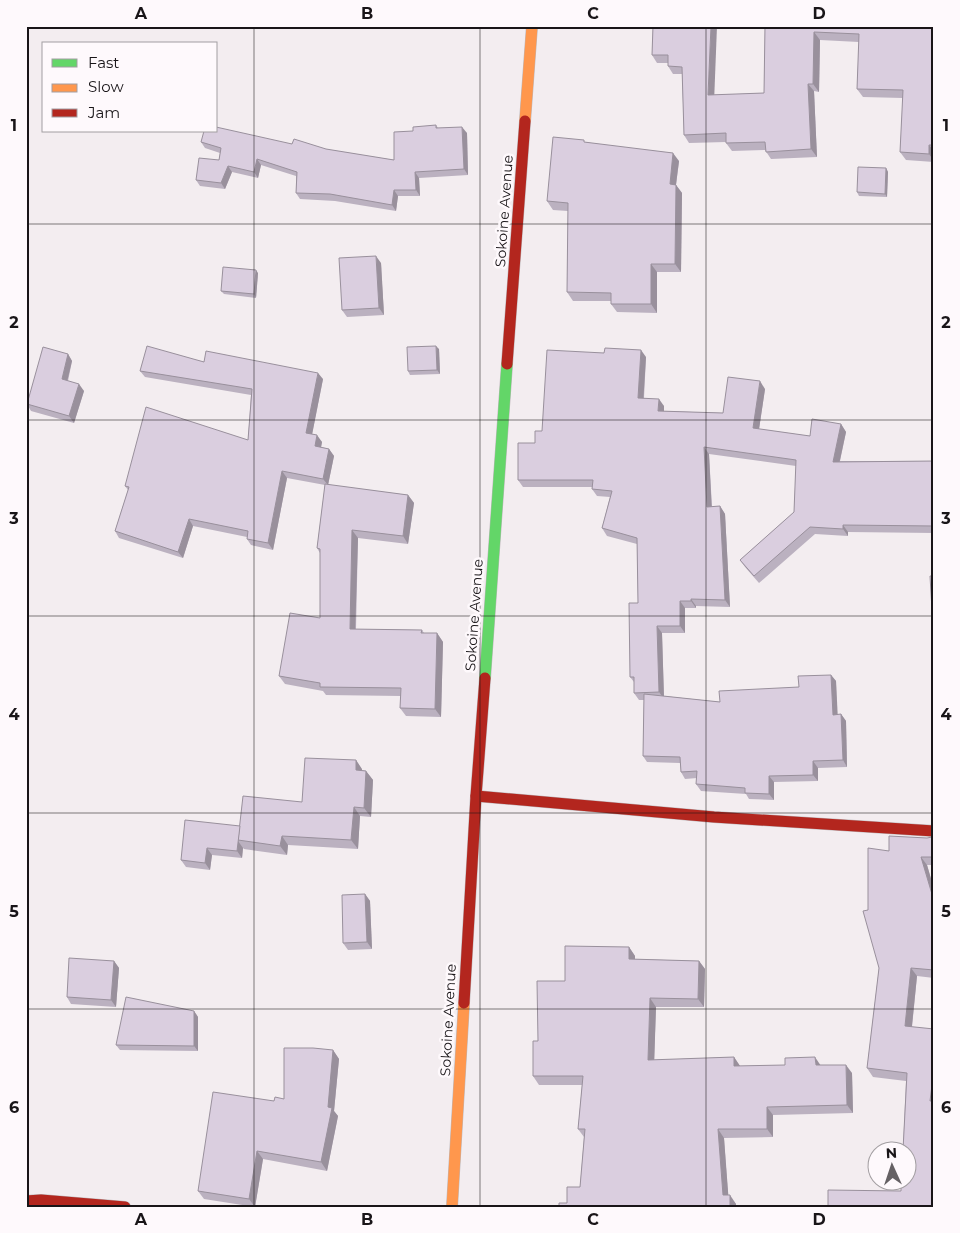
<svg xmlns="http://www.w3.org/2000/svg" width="960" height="1233" viewBox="0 0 960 1233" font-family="Montserrat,sans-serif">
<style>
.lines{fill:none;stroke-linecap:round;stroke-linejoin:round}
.fast-casing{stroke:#bdb8bb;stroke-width:12}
.slow-casing{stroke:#bdb8bb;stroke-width:12}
.jam-casing{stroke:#bdb8bb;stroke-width:12}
.fast{stroke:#63d668;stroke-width:11}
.slow{stroke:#ff974d;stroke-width:11}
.jam{stroke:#b3261e;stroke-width:11}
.wall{fill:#bbb1c0}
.shaded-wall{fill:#99909c}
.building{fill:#dacedf;stroke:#99909c}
.grid{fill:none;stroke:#191518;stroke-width:1;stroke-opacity:0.55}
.labels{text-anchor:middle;stroke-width:5;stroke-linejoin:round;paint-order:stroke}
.street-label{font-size:14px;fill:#191518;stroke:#fef9fc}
.neatline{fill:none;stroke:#191518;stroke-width:2}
.grid-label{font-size:16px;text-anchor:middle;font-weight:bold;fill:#191518}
</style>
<rect width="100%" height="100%" fill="#f3edf0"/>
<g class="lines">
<defs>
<path id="fast" d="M485 678 507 364"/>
<g id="slow">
<path d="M525 121 532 26"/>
<path d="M452 1207 464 1003"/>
</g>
<g id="jam">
<path d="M507 364 525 121"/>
<path d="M476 796 714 817 934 831"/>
<path d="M464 1003 476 796 485 678"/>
<path d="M26 1201 41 1200 125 1207"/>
</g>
</defs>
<use href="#fast" class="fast-casing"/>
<use href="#slow" class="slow-casing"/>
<use href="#jam" class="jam-casing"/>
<use href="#fast" class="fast"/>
<use href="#slow" class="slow"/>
<use href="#jam" class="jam"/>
</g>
<g class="wall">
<path d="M653 26 714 95 764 93 765 27 732 26H934V162L906 160 900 152 903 98 863 97 857 89 859 42 820 40 819 92 814 91 817 157 771 159 765 150 732 151 726 143V142L689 143 684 135 682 74H673L668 66V63H657L652 55Z"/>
<path d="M436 125 438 128 467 133 468 175 419 178 420 196H398L396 211 335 201 300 199 296 193V176L261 165 258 178 232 172 225 189 200 186 196 180 219 160 220 153 205 148 201 142 292 144 394 160 413 131Z"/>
<path d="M586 142 679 161 676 185 682 193 681 272H657V313L617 312 611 304V301H573L567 292 568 211 553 210 547 201Z"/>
<path d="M886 168 888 172 887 197 859 196 857 192Z"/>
<path d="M381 263 384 315 347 317 342 310Z"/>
<path d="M258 273 256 298 224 294 221 291Z"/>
<path d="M439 349 440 374 410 375 408 371Z"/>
<path d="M68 354 72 361 68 381 84 391 74 423 31 411 27 404Z"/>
<path d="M646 357 644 398 664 406V411L723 413 765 389 759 429 810 436 841 424 846 432 840 461H934V533L848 532V536L815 534 759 583 745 567 740 560 794 512 796 466 709 454 712 507 720 506 725 514 730 607 696 606V608H685V633H662L664 696 720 702 799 687 831 675 836 681 837 715 841 714 846 721 847 767 818 768V781L774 782V800L749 799 746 794 701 791 696 784 697 778 685 779 681 772 680 763 647 762 643 756 644 700H639L634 693V682L630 677 638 603 637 544 607 536 602 528 610 497 597 496 592 489V487H523L518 480 535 443 542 431Z"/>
<path d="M204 362 323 379 312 434 322 442 321 447 329 449 334 456 328 485 408 495 414 503 408 544 358 538 356 629 422 630 424 633H437L443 642 441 717 406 716 400 708 401 696 326 695 323 691 285 684 279 676 320 618V553L317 548 325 485 287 478 273 550 251 545 247 539V537L193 526 183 558 119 538 115 531 128 490 125 486 248 440 251 395 145 377 140 371Z"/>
<path d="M356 760 362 770 366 771 373 780 371 817 360 816 358 849 288 845 287 855 244 849 243 848 242 858 212 855 210 870 186 867 181 860 240 826 302 802Z"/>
<path d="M932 837 934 840V865H927L934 889V978L917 976 912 1027 901 1191 906 1081 873 1077 867 1068 879 968 868 910 889 851Z"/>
<path d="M365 894 370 901 372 949 348 950 343 943Z"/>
<path d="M629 947 635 956V959L699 961 705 969 704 1007H656L654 1060 734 1057 740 1066 821 1065 852 1073 853 1113 773 1115V1137L724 1138 728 1195 736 1204V1207H559L567 1203 580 1187 584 1137 578 1129 582 1085H539L533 1076 538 1041 565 981Z"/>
<path d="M114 961 119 968 116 1007 71 1004 67 997Z"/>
<path d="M194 1011 198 1017V1051L120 1050 116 1045Z"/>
<path d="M333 1050 339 1059 334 1111 338 1116 327 1171 263 1159 255 1207 204 1199 198 1191 274 1101 284 1099Z"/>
</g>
<g class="shaded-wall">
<path d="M711 26H717L714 103 708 95Z"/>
<path d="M814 32 820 40 819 92 813 84Z"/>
<path d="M808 84 814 91 817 157 811 149Z"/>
<path d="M462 127 467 133 468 175 464 169Z"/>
<path d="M929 145 934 151V161L929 154Z"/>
<path d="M673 153 679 161 675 192 670 184Z"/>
<path d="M257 159 261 165 258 178 254 172Z"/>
<path d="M228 166 232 172 225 189 221 183Z"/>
<path d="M886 168 888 172 887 197 885 194Z"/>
<path d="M415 172 419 178 420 196 416 190Z"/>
<path d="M676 185 682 193 681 272 675 264Z"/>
<path d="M394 190 398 196 396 211 392 205Z"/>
<path d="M376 256 381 263 384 315 379 308Z"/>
<path d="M651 264 657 272V313L651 304Z"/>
<path d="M256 270 258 273 256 298 254 294Z"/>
<path d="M436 346 439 349 440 374 437 370Z"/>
<path d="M641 350 646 357 643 405 638 398Z"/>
<path d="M68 354 72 361 66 386 62 379Z"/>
<path d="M318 373 323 379 311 440 306 433Z"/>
<path d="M760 381 765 389 758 436 753 428Z"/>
<path d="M79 384 84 391 74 423 69 416Z"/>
<path d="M659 399 664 406V419L658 411Z"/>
<path d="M841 424 846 432 838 469 833 462Z"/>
<path d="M317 435 322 442 320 453 315 446Z"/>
<path d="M704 447 709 454 712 514 707 507Z"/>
<path d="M329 449 334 456 328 485 323 479Z"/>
<path d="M282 471 287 478 273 550 268 543Z"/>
<path d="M408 495 414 503 408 544 403 536Z"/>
<path d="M720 506 725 514 730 607 725 600Z"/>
<path d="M189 519 193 526 183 558 178 552Z"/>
<path d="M843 525 848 532V536L843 529Z"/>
<path d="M352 530 358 538 355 637 350 629Z"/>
<path d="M691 599 696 606V608L691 601Z"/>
<path d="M680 601 685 608V633L680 626Z"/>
<path d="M657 626 662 633 664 699 659 692Z"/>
<path d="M437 633 443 642 441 717 435 709Z"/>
<path d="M831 675 836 681 838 721 833 715Z"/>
<path d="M841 714 846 721 847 767 843 760Z"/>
<path d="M356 760 362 769V779L356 770Z"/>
<path d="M813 761 818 768V781L813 775Z"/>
<path d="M366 771 373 780 371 817 364 808Z"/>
<path d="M769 776 774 782V800L769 794Z"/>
<path d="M354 807 360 816 358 849 351 840Z"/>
<path d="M282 836 288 845 287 855 280 846Z"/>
<path d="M932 837 934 840V860L932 857Z"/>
<path d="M238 841 243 848 242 858 237 851Z"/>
<path d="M207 848 212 855 210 870 205 863Z"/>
<path d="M921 857 927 865 934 889V901Z"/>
<path d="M365 894 370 901 372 949 367 942Z"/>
<path d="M629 947 635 956V968L629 959Z"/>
<path d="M114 961 119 968 116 1007 111 1000Z"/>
<path d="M699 961 705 969 704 1007 698 999Z"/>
<path d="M911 968 917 976 911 1035 905 1026Z"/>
<path d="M650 998 656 1007 654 1069 648 1060Z"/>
<path d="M194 1011 198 1017V1051L194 1046Z"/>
<path d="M333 1050 339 1059 334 1111 338 1116 327 1171 321 1162Z"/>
<path d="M734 1057 740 1066V1075L734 1066Z"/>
<path d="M815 1057 821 1066 816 1065Z"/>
<path d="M846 1065 852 1073 853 1113 847 1105Z"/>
<path d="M934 1069V1106L930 1101Z"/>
<path d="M767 1107 773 1115V1137L767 1129Z"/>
<path d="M718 1129 724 1138 729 1204 723 1195Z"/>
<path d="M257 1151 263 1159 255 1207 249 1199Z"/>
<path d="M730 1195 736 1204V1207H730Z"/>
</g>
<g class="building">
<path d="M653 26H711L708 95 764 93 765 26H934V145H929V154L900 152 903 90 857 89 859 34 814 32 813 84H808L811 149 766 152 765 142 726 143V133L684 135 682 67 668 66V55H652Z"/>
<path d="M436 125V128L462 127 464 169 415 172 416 190H394L392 205 330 194 296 193 297 172 257 159 254 172 228 166 221 183 196 180 199 158 219 160 221 148 201 142 204 131H216V127L292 144 294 139 326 149 394 160V132L413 131V127Z"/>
<path d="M553 137 584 140V142L673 153 670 184 676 185 675 264H651V304H611V293L567 292 568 203 547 201Z"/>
<path d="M858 167 886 168 885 194 857 192Z"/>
<path d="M376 256 379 308 342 310 339 258Z"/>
<path d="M223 267 256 270 254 294 221 291Z"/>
<path d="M147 346 204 362 206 351 318 373 306 433 317 435 315 446 329 449 323 479 282 471 268 543 247 539 248 531 189 519 178 552 115 531 129 487 125 486 146 407 248 440 252 389 140 371Z"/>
<path d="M436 346 437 370 408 371 407 347Z"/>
<path d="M43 347 68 354 62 379 79 384 69 416 27 404Z"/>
<path d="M605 348 641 350 638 398 659 399 658 411 723 413 728 377 760 381 753 428 810 436 812 419 841 424 833 462 934 461V526L843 525V529L810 527 754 576 740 560 794 512 796 460 704 447 707 507 720 506 725 600 691 599V601H680V626H657L659 692 634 693V677H630L629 603H638L637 538 602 528 612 491 592 489 593 480H518V443H535V431H542L547 350 604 353Z"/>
<path d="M325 484 408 495 403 536 352 530 350 629 422 630 421 633H437L435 709 400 708 401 688 320 687V683L279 676 290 613 320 618V549L317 548Z"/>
<path d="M930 576H934V610H932Z"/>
<path d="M831 675 833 715 841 714 843 760 813 761V775L769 776V794L745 793V788L696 784 697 771 681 772 680 757 643 756 644 694 720 702 719 691 799 687 798 676Z"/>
<path d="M305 758 356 760V770L366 771 364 808 354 807 351 840 282 836 280 846 238 840 243 796 302 802Z"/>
<path d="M185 820 240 826 237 851 207 848 205 863 181 860Z"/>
<path d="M889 836 927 838 932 837V857H921L934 901V970L911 968 905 1026 934 1029V1069L930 1101H934V1207H828V1190L901 1191V1180H908V1150H903L907 1073 867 1068 879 968 863 911 868 910V848L889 851Z"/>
<path d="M365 894 367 942 343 943 342 895Z"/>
<path d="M565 946 629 947V959L699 961 698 999 650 998 648 1060 734 1057V1066L785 1065V1058L815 1057 816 1065H846L847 1105 767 1107V1129H718L723 1195H730V1207H559V1203H567V1187H580L585 1129H578L583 1076H533V1041H538L537 981H565Z"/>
<path d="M69 958 114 961 111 1000 67 997Z"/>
<path d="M126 997 194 1011V1046L116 1045Z"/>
<path d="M284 1048H313L333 1050 328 1107 332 1108 321 1162 257 1151 249 1199 198 1191 213 1092 274 1101 275 1097 284 1099Z"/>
</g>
<path class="grid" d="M254 26V1207M480 26V1207M706 26V1207M26 224H934M26 420H934M26 616H934M26 813H934M26 1009H934"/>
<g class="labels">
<g class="street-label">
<text transform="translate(504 211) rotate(-86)" y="5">Sokoine Avenue</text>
<text transform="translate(474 615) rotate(-86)" y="5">Sokoine Avenue</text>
<text transform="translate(448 1020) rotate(-87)" y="5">Sokoine Avenue</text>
</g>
</g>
<rect width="960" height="1233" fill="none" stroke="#fef9fc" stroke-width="55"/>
<rect x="42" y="42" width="175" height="90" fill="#fef9fc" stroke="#a29ea1"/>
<rect x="52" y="59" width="25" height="8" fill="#63d668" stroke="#a29ea1"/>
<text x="88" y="68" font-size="15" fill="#191518">Fast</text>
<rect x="52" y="84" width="25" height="8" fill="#ff974d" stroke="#a29ea1"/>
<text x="88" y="92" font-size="15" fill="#191518">Slow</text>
<rect x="52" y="109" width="25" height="8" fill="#b3261e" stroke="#a29ea1"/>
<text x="88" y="118" font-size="15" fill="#191518">Jam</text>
<g transform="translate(892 1166) rotate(357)"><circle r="24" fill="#fef9fc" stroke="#a29ea1"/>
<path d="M0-4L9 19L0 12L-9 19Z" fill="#656164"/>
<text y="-8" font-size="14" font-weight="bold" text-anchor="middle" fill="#191518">N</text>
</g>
<rect x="28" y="28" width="904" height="1178" class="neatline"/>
<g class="grid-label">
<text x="141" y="19">A</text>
<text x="367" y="19">B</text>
<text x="593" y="19">C</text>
<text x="819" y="19">D</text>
<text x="14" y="131">1</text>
<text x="946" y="131">1</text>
<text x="14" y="328">2</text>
<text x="946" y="328">2</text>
<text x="14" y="524">3</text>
<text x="946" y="524">3</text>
<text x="14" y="720">4</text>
<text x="946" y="720">4</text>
<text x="14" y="917">5</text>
<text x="946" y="917">5</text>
<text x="14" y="1113">6</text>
<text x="946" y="1113">6</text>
<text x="141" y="1225">A</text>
<text x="367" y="1225">B</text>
<text x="593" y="1225">C</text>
<text x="819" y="1225">D</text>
</g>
</svg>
